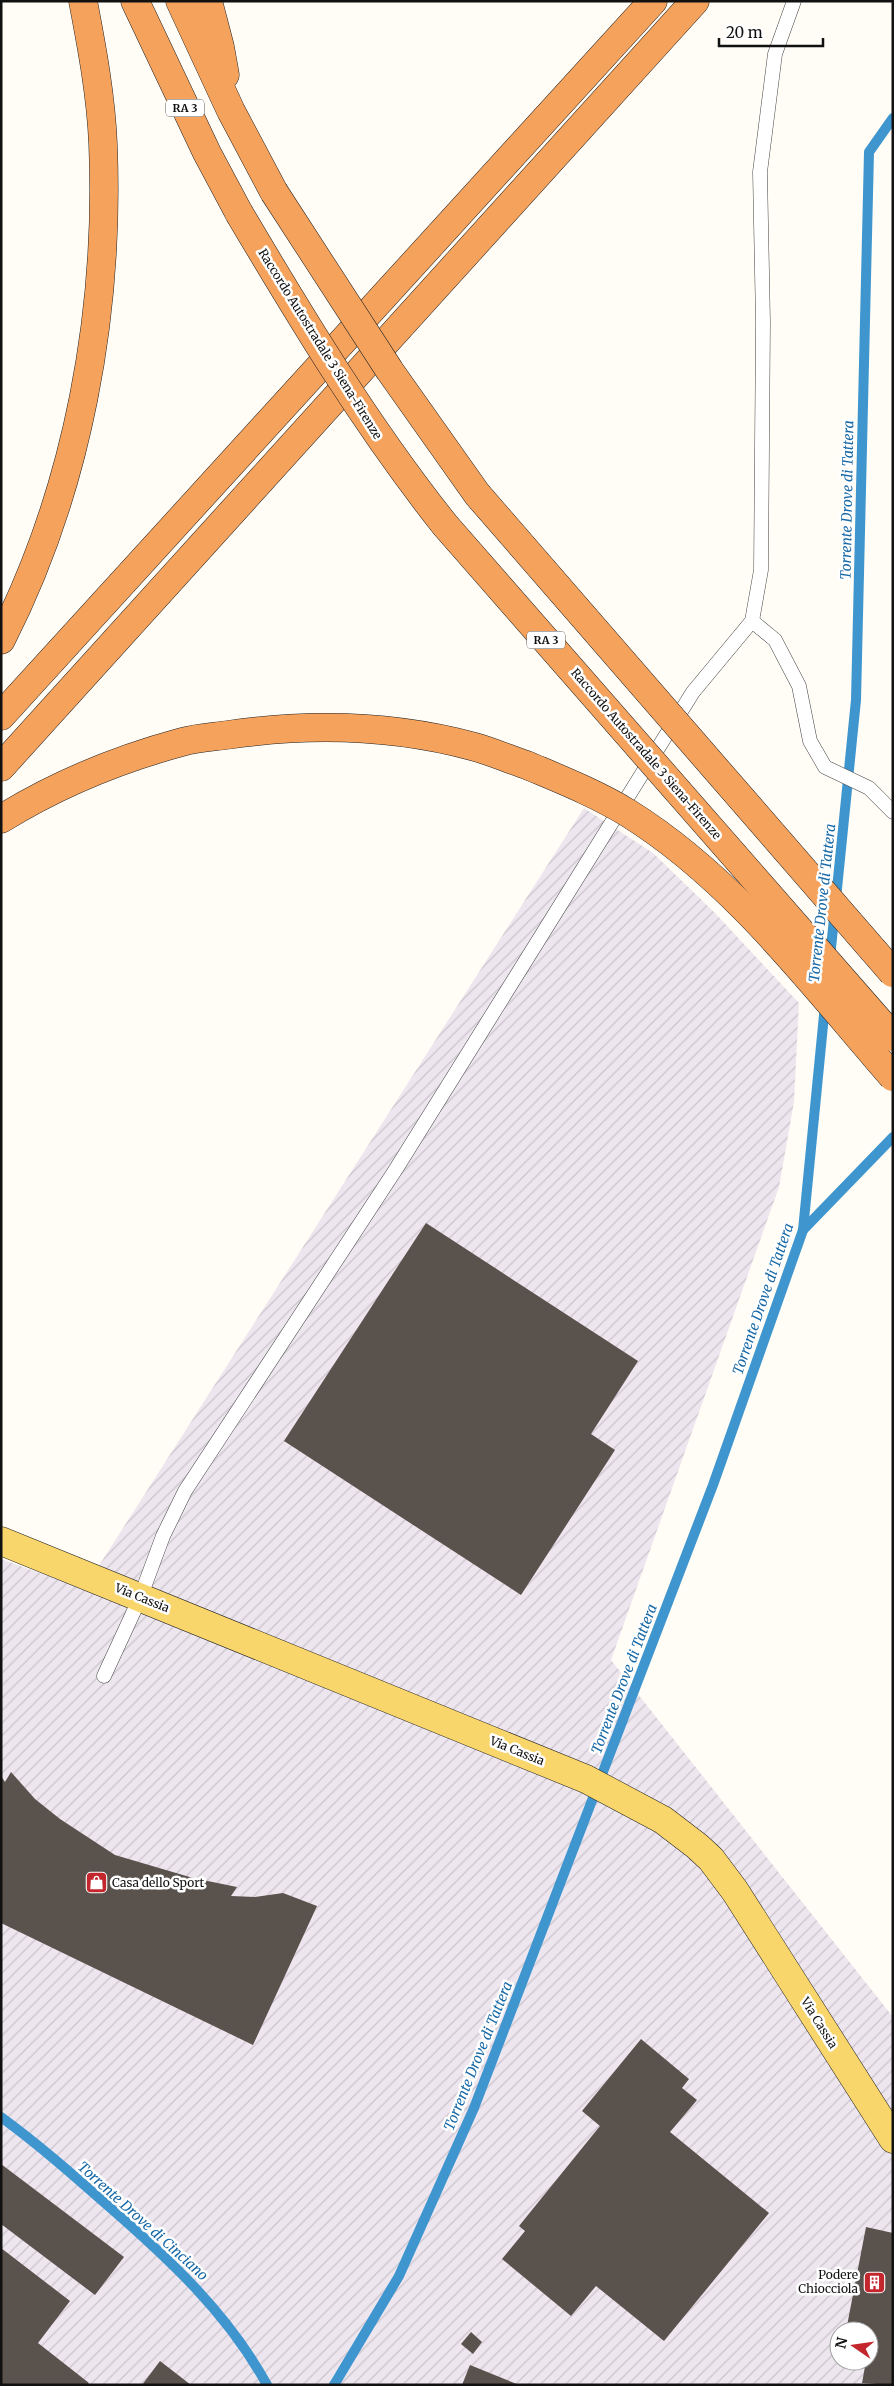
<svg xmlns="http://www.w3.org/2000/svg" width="894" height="2386" viewBox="0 0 894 2386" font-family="Merriweather,serif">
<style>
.industrial{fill:url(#industrial-furrows);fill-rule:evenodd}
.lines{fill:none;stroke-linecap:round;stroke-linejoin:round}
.stream{stroke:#3f96cf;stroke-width:10}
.building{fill:#5a524d}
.service-casing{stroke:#444;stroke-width:15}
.primary-casing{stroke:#222;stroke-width:29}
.motorway-casing{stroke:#222;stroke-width:29}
.service{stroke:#fff;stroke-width:14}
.primary{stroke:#f9d66b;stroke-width:28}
.motorway{stroke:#f5a25d;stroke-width:28}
.motorway-bridge-casing{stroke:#222;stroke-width:29;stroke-linecap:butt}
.motorway-bridge{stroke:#f5a25d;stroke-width:28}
.labels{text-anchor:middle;stroke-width:5;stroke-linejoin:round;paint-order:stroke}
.shield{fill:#fff;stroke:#585858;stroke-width:1}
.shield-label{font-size:11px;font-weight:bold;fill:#111}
.street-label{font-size:12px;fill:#111;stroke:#fff}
.poi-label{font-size:12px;fill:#111;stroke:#fff;text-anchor:start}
.water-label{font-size:14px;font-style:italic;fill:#1768a6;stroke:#fff}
</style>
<defs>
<pattern id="industrial-furrows" width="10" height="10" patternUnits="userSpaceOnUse" patternTransform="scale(1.25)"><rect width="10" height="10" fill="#eee6ef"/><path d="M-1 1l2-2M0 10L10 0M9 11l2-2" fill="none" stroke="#cbc4cc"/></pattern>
</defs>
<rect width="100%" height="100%" fill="#fffdf5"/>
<path class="industrial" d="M584 808 653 853 714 912 799 1003 794 1102 779 1187 611 1660 893 2017V2385H1V1559L84 1589ZM839 2331H869V2361H839Z"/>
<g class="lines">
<g class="stream">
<path d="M830 958 856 700 869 152 893 118"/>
<path d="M803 1230 893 1137"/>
<path d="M1 2117C38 2144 72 2174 106 2204 167 2257 228 2313 267 2385"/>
<path d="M334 2385 399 2276 474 2108 713 1485 803 1230 825 1005"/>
</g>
</g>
<g class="building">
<path d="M426 1223 638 1361 591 1434 615 1450 521 1595 284 1441Z"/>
<path d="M11 1772 35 1799 60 1819 115 1855 193 1878 237 1887 231 1896 255 1897 283 1893 317 1906 253 2045 1 1923V1776L5 1782Z"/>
<path d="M641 2039 689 2079 682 2088 697 2100 670 2132 769 2213 664 2341 596 2286 571 2316 502 2259 525 2231 519 2226 600 2126 582 2111Z"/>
<path d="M1 2164 124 2257 95 2295 1 2224Z"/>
<path d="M866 2227 893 2233V2385L862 2383 866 2361H869V2331H846Z"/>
<path d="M1 2248 70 2301 38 2343 89 2383 87 2385H1Z"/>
<path d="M471 2332 482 2342 473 2354 461 2344Z"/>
<path d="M160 2361 191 2385H142Z"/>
<path d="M470 2365 519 2385H462Z"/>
</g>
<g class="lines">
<defs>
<g id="service">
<path d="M752 621 775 640 799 686 810 741 825 767 869 788 893 812"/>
<path d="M104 1676 140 1598 163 1536 185 1491 396 1169 693 692 752 621 761 570 763 322 760 172 775 54 794 1"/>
</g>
<path id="primary" d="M1 1541 586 1779 663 1820 697 1846 711 1859 735 1891 893 2139"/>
<g id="motorway">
<path d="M135 1 207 153 239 213"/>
<path d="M180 1 231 111 274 192"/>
<path d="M208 1 220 47 225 75"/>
<path d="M1 640C78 489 110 312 103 144 101 96 92 48 83 1"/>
<path d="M1 716 653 1"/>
<path d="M1 767 695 1"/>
<path d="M1 819C56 785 119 759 182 742 196 738 212 737 227 735 309 723 394 725 475 747 493 752 511 760 529 766"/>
</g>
</defs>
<use href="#service" class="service-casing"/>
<use href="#primary" class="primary-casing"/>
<use href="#motorway" class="motorway-casing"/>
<use href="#service" class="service"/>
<use href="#primary" class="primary"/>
<use href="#motorway" class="motorway"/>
<defs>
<g id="motorway-bridge">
<path d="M274 192 390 371 477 494 893 973"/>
<path d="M239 213C303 321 367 427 445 525L893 1037"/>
<path d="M529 766C562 780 597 794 628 813 734 879 812 984 893 1077"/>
</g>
</defs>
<use href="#motorway-bridge" class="motorway-bridge-casing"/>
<use href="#motorway-bridge" class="motorway-bridge"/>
</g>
<defs>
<symbol id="shop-square" viewBox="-11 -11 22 22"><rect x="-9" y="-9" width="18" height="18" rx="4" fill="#c4262e" stroke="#fff"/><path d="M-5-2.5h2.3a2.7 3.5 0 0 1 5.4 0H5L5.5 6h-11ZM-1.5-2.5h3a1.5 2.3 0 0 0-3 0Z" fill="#fff"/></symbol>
<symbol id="building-square" viewBox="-11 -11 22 22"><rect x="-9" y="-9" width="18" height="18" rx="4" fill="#c4262e" stroke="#fff"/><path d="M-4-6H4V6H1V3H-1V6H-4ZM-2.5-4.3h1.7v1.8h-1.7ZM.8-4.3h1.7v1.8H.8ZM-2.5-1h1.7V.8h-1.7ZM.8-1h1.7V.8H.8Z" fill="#fff"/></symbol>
</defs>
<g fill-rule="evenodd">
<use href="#shop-square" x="84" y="1870" width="25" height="25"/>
<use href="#building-square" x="862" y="2270" width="25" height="25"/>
</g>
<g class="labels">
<g class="shield">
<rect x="166" y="99.5" width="38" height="17" rx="4"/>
<rect x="527" y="631.5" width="38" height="17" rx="4"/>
</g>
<g class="shield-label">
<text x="185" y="112">RA 3</text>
<text x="546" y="644">RA 3</text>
</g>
<g class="street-label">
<text transform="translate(320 344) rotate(58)" y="4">Raccordo Autostradale 3 Siena-Firenze</text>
<text transform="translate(646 754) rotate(49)" y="4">Raccordo Autostradale 3 Siena-Firenze</text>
<text transform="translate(142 1598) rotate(22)" y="4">Via Cassia</text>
<text transform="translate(517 1751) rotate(22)" y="4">Via Cassia</text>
<text transform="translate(819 2023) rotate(58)" y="4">Via Cassia</text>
</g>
<g class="poi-label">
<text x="112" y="1887">Casa dello Sport</text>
<text x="858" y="2279" text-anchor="end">Podere<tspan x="858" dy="14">Chiocciola</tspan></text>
</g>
<g class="water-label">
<text transform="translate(847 500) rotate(-89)" y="5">Torrente Drove di Tattera</text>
<text transform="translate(822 903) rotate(-84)" y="5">Torrente Drove di Tattera</text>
<text transform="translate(763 1299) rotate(-71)" y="5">Torrente Drove di Tattera</text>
<text transform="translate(624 1679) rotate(-69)" y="5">Torrente Drove di Tattera</text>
<text transform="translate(478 2056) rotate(-68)" y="5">Torrente Drove di Tattera</text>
<text transform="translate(143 2221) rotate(42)" y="5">Torrente Drove di Cinciano</text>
</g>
</g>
<rect width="894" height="2386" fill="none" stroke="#111111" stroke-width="5"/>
<g transform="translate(854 2346) rotate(283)"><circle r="24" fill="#ffffff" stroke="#a0a0a0"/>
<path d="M0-4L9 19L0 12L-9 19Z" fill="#c4262e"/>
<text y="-8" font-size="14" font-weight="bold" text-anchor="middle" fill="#111111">N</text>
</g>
<path d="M719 38v8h104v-8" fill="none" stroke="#111111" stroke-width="2.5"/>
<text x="726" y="38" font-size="15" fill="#111111" stroke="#ffffff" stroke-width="4" paint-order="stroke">20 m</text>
</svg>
